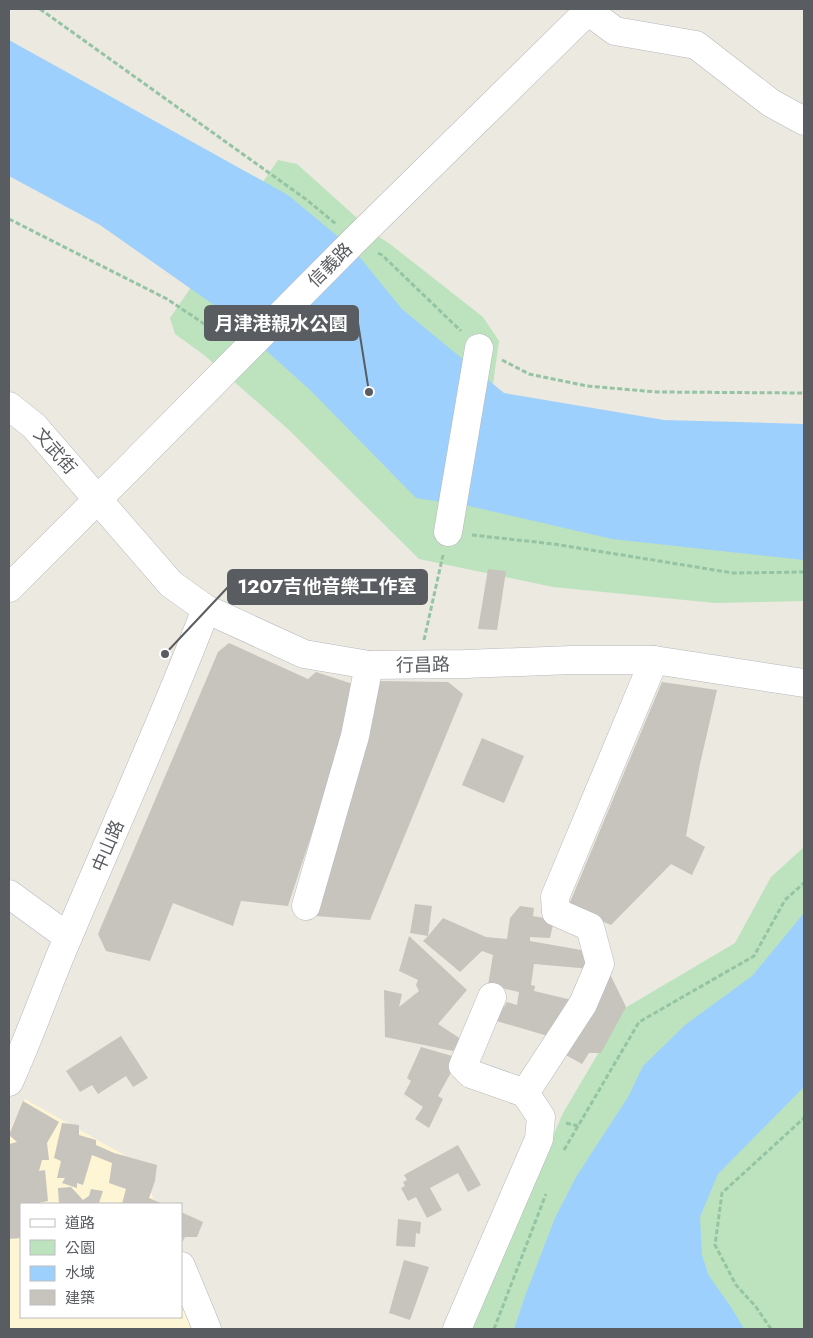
<svg xmlns="http://www.w3.org/2000/svg" width="813" height="1338" viewBox="0 0 813 1338" font-family="Jost,'Noto Sans TC',sans-serif">
<style>
.commercial{fill:#fdf5d3}
.green{fill:#bce3bd}
.water{fill:#9ed0fd}
.building{fill:#c6c4bd}
.lines{fill:none;stroke-linecap:round;stroke-linejoin:round}
.minor-casing{stroke:#b6b8bd;stroke-width:29}
.path{stroke:#95c4a4;stroke-width:3;stroke-dasharray:5 2.5;stroke-linecap:butt}
.minor{stroke:#fff;stroke-width:28}
.labels{text-anchor:middle;stroke-width:5;stroke-linejoin:round;paint-order:stroke}
.street-label{font-size:18px;fill:#595c61;stroke:#fff}
.leader{fill:none;stroke:#595c61;stroke-width:2}
.callout-dot{fill:#595c61;stroke:#fff;stroke-width:2}
.callout{fill:#595c61;stroke:#595c61;stroke-width:2}
.callout-label{font-size:19px;text-anchor:middle;font-weight:bold;fill:#fff}
</style>
<rect width="100%" height="100%" fill="#ece9e0"/>
<path class="commercial" d="M25 1099 142 1165 155 1204H21V1317H181V1277L202 1329H9V1132Z"/>
<g class="green">
<path d="M278 160 297 164 376 235 390 244 483 317 499 341 478 493 804 511V601L715 603 553 587 419 559 289 430 204 355 175 334 170 318Z"/>
<path d="M804 847V1329H471L473 1322 563 1113 625 1008 735 943 771 877Z"/>
</g>
<g class="water">
<path d="M9 40 288 195 353 249 402 309 504 393 664 420 804 424V560L612 539 469 506 416 498 310 390 221 310 100 225 9 176Z"/>
<path d="M804 913V1087L718 1174 700 1217 702 1255 709 1276 731 1307 744 1329H514L525 1296 555 1218 576 1177 628 1097 643 1066 685 1025 752 976Z"/>
</g>
<g class="building">
<path d="M488 569 506 571 497 630 478 629Z"/>
<path d="M229 643 308 679 316 672 353 684 332 772 288 906 241 901 233 926 173 903 150 961 106 951 98 934 218 652Z"/>
<path d="M380 681 448 682 463 694 370 920 315 916Z"/>
<path d="M662 682 717 690 700 764 686 836 705 847 692 875 671 864 611 925 568 907Z"/>
<path d="M482 738 524 756 504 803 462 785Z"/>
<path d="M415 904 432 906 428 936 443 918 486 937 507 939 510 918 520 906 534 908 533 916 554 920 550 938 530 937V941L587 951 591 969 534 964 531 985 535 986 534 991 572 1000 551 1037 490 1019 496 1003 504 1007 507 1002 517 1005 519 992 488 985 493 955 482 951 460 972 423 941 428 936 410 933Z"/>
<path d="M409 936 467 990 438 1024 461 1039 453 1051 385 1037 384 990 402 994 399 1007 419 991 416 985 418 980 399 971Z"/>
<path d="M609 972 626 1007 601 1053H589L582 1064 564 1054 601 997 596 994Z"/>
<path d="M121 1036 148 1078 133 1087 126 1076 98 1094 92 1085 80 1092 66 1071Z"/>
<path d="M421 1047 459 1058 438 1096 443 1099 429 1128 415 1119 423 1107 404 1094 411 1081 407 1078Z"/>
<path d="M23 1101 59 1122 47 1143 49 1160H42L39 1171 45 1170 48 1201 33 1204H21V1238L9 1239V1144L17 1142 9 1135Z"/>
<path d="M62 1123 79 1125V1135L96 1140V1145L114 1153 157 1165 155 1181 149 1198 163 1204H122L126 1189 109 1183 112 1163 92 1155 83 1185 77 1183V1188L62 1183 65 1178H57L61 1161 54 1158Z"/>
<path d="M458 1145 481 1185 468 1192 458 1173 430 1188 442 1210 427 1218 416 1197 408 1201 401 1188 405 1186 403 1182 407 1180 404 1175Z"/>
<path d="M71 1187 83 1200 89 1196 91 1189 103 1191 99 1203 100 1204H59L58 1188Z"/>
<path d="M181 1212 203 1222 197 1237H185L181 1244Z"/>
<path d="M398 1219 421 1222 420 1234 416 1233 415 1247 396 1246Z"/>
<path d="M404 1260 429 1267 410 1320 389 1313Z"/>
</g>
<g class="lines">
<defs>
<g id="minor">
<path d="M588 11 615 31 696 45 771 103 804 121"/>
<path d="M9 406 34 426 171 584 206 609 304 654 369 665 465 664 572 660H654L804 683"/>
<path d="M448 532 479 348"/>
<path d="M9 588 126 471 352 243 590 9"/>
<path d="M9 894 68 937"/>
<path d="M306 906 355 736 369 665"/>
<path d="M9 1082C31 1034 48 983 69 935 115 826 164 719 206 609"/>
<path d="M525 1093 583 1004 600 964 590 927 556 912 555 897 654 660"/>
<path d="M181 1266 207 1329"/>
<path d="M457 1329 539 1139 541 1117 525 1093 471 1074 463 1066 492 997"/>
</g>
</defs>
<use href="#minor" class="minor-casing"/>
<g class="path">
<path d="M40 9 307 200 336 224"/>
<path d="M9 219 167 299 224 337"/>
<path d="M378 253 382 255 461 331"/>
<path d="M502 360 529 374 587 386 657 392 804 393"/>
<path d="M472 535 554 544 733 573 804 572"/>
<path d="M424 640 443 555"/>
<path d="M566 1123 578 1126"/>
<path d="M564 1150 639 1022 754 956 785 900 804 883"/>
<path d="M494 1329 546 1194"/>
<path d="M771 1329 756 1307 736 1285 715 1245 722 1193 804 1118"/>
</g>
<use href="#minor" class="minor"/>
</g>
<g class="labels">
<g class="street-label">
<text transform="translate(330 265) rotate(-45)" y="6">信義路</text>
<text transform="translate(55 451) rotate(49)" y="6">文武街</text>
<text transform="translate(423 665) rotate(-1)" y="6">行昌路</text>
<text transform="translate(108 846) rotate(-67)" y="6">中山路</text>
</g>
</g>
<path class="leader" d="M369 392L358 323M165 654L228 587"/>
<g class="callout-dot">
<circle cx="369" cy="392" r="5"/>
<circle cx="165" cy="654" r="5"/>
</g>
<g class="callout">
<rect x="205" y="306" width="153" height="34" rx="5"/>
<rect x="228" y="570" width="199" height="34" rx="5"/>
</g>
<g class="callout-label">
<text x="281" y="330">月津港親水公園</text>
<text x="327" y="593">1207吉他音樂工作室</text>
</g>
<rect width="813" height="1338" fill="none" stroke="#595c61" stroke-width="20"/>
<rect x="20" y="1203" width="162" height="115" fill="#ffffff" stroke="#bdbec0"/>
<rect x="30" y="1219" width="25" height="8" fill="#ffffff" stroke="#bdbec0"/>
<text x="65" y="1228" font-size="15" fill="#595c61">道路</text>
<rect x="30" y="1240" width="25" height="15" fill="#bce3bd" stroke="#bdbec0"/>
<text x="65" y="1253" font-size="15" fill="#595c61">公園</text>
<rect x="30" y="1266" width="25" height="15" fill="#9ed0fd" stroke="#bdbec0"/>
<text x="65" y="1278" font-size="15" fill="#595c61">水域</text>
<rect x="30" y="1290" width="25" height="15" fill="#c6c4bd" stroke="#bdbec0"/>
<text x="65" y="1303" font-size="15" fill="#595c61">建築</text>
</svg>
